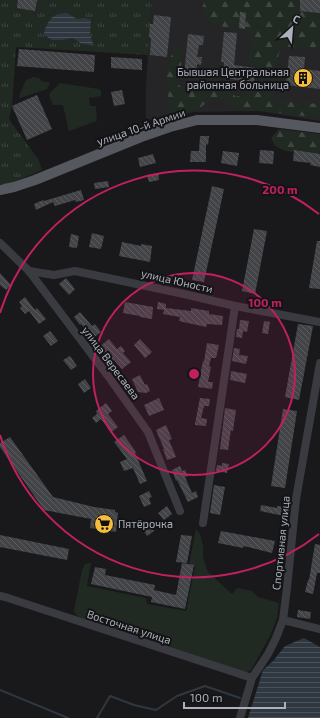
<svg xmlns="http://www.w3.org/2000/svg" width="320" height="718" viewBox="0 0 320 718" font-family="'Exo 2',sans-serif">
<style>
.built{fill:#252528}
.grass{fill:#212a22}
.forest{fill:url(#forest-firs)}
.park{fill:url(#park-tufts)}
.water{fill:url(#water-rules)}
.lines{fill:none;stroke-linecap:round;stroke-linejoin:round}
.stream{stroke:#2f3740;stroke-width:2}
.building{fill:url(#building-back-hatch)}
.minor{stroke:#3a3b40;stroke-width:8}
.major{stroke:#565860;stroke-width:10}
.ring{fill:none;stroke:#c12060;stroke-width:2}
.labels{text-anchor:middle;stroke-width:4;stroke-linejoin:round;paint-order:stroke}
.poi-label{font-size:11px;fill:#abb0bb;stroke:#141416;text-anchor:end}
.street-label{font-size:11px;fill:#abb0bb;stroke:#141416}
.centre{fill:#c12060;stroke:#141416;stroke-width:2}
.ring-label{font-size:12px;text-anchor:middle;font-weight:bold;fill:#c12060;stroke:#141416;stroke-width:4;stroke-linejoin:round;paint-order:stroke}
</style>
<defs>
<pattern id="forest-firs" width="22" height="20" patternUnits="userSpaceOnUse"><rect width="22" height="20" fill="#212a22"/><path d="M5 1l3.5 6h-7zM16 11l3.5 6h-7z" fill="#3f4640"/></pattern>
<pattern id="park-tufts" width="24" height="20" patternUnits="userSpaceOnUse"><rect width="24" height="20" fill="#212a22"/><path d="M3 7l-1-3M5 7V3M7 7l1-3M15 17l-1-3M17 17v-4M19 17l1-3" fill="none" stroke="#3f4640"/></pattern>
<pattern id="water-rules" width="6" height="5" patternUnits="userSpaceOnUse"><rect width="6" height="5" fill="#2f3740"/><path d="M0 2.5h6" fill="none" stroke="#4a515a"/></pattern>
<pattern id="building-back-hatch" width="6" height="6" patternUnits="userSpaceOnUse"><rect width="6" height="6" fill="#434448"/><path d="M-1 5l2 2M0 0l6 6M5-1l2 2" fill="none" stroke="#5b5c60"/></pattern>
</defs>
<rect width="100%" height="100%" fill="#19191b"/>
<path class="built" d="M152 0H320V121L258 111 193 112 157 123 146 118V85L148 55Z"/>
<g class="grass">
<path d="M33 77 39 78 41 81 50 83 47 89 20 98 19 96 26 80 29 79Z"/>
<path d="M60 83 99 89 101 91V96L89 98 90 106H96L97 121 69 131 63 105H53L49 95 50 93Z"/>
<path d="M196 529 200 534 203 545V557L208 572 232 594 237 588 252 591 258 597 279 603 277 618 270 636 251 670 247 672H240L83 619 76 615 74 611 82 570 85 564 91 563 87 586 146 598 147 604 186 611 195 567 189 565Z"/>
</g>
<g class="forest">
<path d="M206 0H320V50L281 47 274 71 281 77 272 89 277 99 290 102 320 104V118L247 109H231L228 99H212L198 109 173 116 169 108 167 77 168 66 173 51 182 48 181 67 176 81 184 91 197 90 206 84 211 65 215 68 217 89H229L236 97 249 92H259L261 76 247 61 253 46 250 34 233 30 210 22 201 9Z"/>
<path d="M279 129 320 134V153L310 156 294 152 285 151 275 146 271 138Z"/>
</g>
<path class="park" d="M0 0H152L148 55 16 47 12 106 9 119 38 159 42 170 8 184H0Z"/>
<g class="water">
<path d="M67 13 77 19 85 18 91 20 90 35 94 46 80 43 75 39 71 38 62 40H52L44 35C44 30 45 29 47 25 52 15 56 14 67 13Z"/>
<path d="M304 638 320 647V718H248L263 670 273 661 285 646Z"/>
</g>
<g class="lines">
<g class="stream">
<path d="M0 690 68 718"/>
<path d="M97 718 110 696 134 705 156 710 177 696 205 686 240 698"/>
</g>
</g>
<g class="building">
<path d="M18 0H37L35 11 17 8Z"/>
<path d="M300 0H320V13L300 11Z"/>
<path d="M240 12 246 13 245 29 239 28Z"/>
<path d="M154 15 171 17 167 57 150 55 151 38 149 37 150 24H153Z"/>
<path d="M224 32 237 33 234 65 255 68 254 82 223 78 224 62H221Z"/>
<path d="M188 34 204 36 203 45H199L197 57H202L201 65 197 64 196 77 184 76Z"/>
<path d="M19 49 95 55 94 72 17 66Z"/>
<path d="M289 56 305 57 304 69 320 71V89L286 85Z"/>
<path d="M111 57 142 59V70L111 68Z"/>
<path d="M122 90 125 104 114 106 111 92Z"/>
<path d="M37 95 52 129 27 140 12 106Z"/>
<path d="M200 136H209L208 145 206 144V162H190L191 151H199Z"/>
<path d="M260 150 274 151 273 164 259 163Z"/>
<path d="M294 150 320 154V167L310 165 311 163 293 161Z"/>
<path d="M223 151 239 153 237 166 221 163Z"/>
<path d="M153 154 156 163 140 167 138 158Z"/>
<path d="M158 173 159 180 149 182 147 175Z"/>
<path d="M108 181 109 187 95 189 94 183Z"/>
<path d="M212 186 224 189 204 282 192 280Z"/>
<path d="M81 190 84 200 76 202 75 200 55 206 53 202 36 210 34 204 43 200 44 201Z"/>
<path d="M254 229 267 231 255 294 242 291Z"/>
<path d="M92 233 104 236 101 249 89 247Z"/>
<path d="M71 234 79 236 77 248 69 247Z"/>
<path d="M317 241H320V289L309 288Z"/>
<path d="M122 242 141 246V244L152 246 150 262 119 256Z"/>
<path d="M0 273 11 285 6 290 0 285Z"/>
<path d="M66 278 75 289 69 295 59 284Z"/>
<path d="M25 297 35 310 37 308 46 319 39 324 29 311 25 314 20 308 22 306 19 302Z"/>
<path d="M125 302 153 307 152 319 140 317V316L123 313Z"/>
<path d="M158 302 166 304V308L191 311V308L209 311V314L223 316 222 325 207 324 206 327 179 321 180 317 163 314 164 310 157 309Z"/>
<path d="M80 312 92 326 95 324 101 332 93 338 81 324 80 325 74 317Z"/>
<path d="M240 320 249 321 247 332 243 331 242 338 236 337 237 329H239Z"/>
<path d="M264 321 270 322 268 334 262 333Z"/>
<path d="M298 324 313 326 299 400 285 397Z"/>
<path d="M50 331 58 341 51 346 43 336Z"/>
<path d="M109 339 117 349 121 346 125 351 123 353 131 362 122 369 114 360 111 363 104 353 102 354 98 348Z"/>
<path d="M140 339 152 352 145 358 134 345Z"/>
<path d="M207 343 219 345 216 358H211L209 366 211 367 208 382H213L212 389 198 387 200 376 203 361 204 362Z"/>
<path d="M234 348 240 349 239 355 248 356 246 364 232 361Z"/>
<path d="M70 356 77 366 71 370 63 360Z"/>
<path d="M231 371 247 374 245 383 230 380Z"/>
<path d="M140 375 145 385 147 384 150 391 146 393 138 392 132 379Z"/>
<path d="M85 379 91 388 84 393 78 384Z"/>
<path d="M159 398 164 410 149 416 144 405Z"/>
<path d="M200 398 210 399 209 406H204L201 418 207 419 206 426 195 425V424Z"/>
<path d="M106 403 112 411 108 414 118 427 111 432 101 419 96 423 92 418 97 414 96 411Z"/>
<path d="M225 408 236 410 233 431 231 430 228 450 220 449Z"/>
<path d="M283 409 297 411 285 488 271 486Z"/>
<path d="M166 425 172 439 169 440 176 457 167 460 163 449H164L156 430Z"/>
<path d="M124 435 136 452 135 453 147 481 140 484 133 468 124 471 120 462 127 459 114 442Z"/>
<path d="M10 437 53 497 94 507 115 510V512L118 513 116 532 90 528 91 519 44 510 0 447V443Z"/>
<path d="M222 463 229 464 227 473 216 471 217 465 222 466Z"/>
<path d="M180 466 182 471 185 470 188 476 185 477 192 493 196 491 198 497 188 502 177 480 176 481 172 470Z"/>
<path d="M214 485 225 487 220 515 210 513Z"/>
<path d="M149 491 152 497 149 498 151 504 144 507 139 496Z"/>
<path d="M261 505 277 508V506L285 507 284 516 260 511Z"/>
<path d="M167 506 172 514 164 520 158 513Z"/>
<path d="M149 522 154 531 147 536 141 527Z"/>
<path d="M221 531 275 541 272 553 244 546 243 548 218 543Z"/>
<path d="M0 535 69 549 67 560 0 547Z"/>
<path d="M181 535 192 536 187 563 176 562Z"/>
<path d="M315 544 320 545V573H317L313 594 305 592 308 580H309Z"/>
<path d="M182 563 194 565 185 609 151 602 152 597 91 584 95 567 106 569 105 575 155 585 154 590 176 595Z"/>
<path d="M298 610 311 612 310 619 297 617Z"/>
</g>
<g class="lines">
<g class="minor">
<path d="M0 243 29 271 108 376 148 432 180 511"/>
<path d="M29 271 54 275 75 271 184 294 235 306 320 322"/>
<path d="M203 523 235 306"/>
<path d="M0 596 5 597 252 678"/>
<path d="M283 620 320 629"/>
<path d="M240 718 252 678 268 654 276 638 283 620 287 588 296 499 320 363"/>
</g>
<path class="major" d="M0 190 14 187 35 180 141 137 170 127 197 120H257L320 128"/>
</g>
<circle cx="194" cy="374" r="101" fill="#c12060" fill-opacity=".12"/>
<g class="ring">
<circle cx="194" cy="374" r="101"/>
<path d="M319 534A203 203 0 0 1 0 435M0 313A203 203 0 0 1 319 214"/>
</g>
<defs>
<symbol id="building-disc" viewBox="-11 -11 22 22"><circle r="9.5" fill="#f5bd38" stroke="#141416"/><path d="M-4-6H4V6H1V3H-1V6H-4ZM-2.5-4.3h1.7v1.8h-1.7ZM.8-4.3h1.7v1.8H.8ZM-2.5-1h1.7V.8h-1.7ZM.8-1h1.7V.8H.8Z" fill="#111"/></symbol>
<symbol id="supermarket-disc" viewBox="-11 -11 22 22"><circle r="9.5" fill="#f5bd38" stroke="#141416"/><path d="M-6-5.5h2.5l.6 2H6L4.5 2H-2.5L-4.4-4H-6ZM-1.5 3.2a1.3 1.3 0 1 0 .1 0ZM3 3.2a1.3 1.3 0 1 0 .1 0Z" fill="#111"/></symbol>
</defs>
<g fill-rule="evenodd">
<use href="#building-disc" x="292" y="67" width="22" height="22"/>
<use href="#supermarket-disc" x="93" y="513" width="22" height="22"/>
</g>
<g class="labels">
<g class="poi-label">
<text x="289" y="76">Бывшая Центральная<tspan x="289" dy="13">районная больница</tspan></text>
<text x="118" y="528" text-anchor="start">Пятёрочка</text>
</g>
<g class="street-label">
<text transform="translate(141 127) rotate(-19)" y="4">улица 10-й Армии</text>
<text transform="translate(177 281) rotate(13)" y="4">улица Юности</text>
<text transform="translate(111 363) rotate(53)" y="4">улица Вересаева</text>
<text transform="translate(281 543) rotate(-84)" y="4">Спортивная улица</text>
<text transform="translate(129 627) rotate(18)" y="4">Восточная улица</text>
</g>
</g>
<circle cx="194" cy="374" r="6" class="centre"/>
<g class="ring-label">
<text x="280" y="194">200 m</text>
<text x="265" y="307">100 m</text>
</g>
<g transform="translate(292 28) rotate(26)" stroke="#141416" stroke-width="3" paint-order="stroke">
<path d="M0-3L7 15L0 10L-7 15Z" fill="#abb0bb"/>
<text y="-6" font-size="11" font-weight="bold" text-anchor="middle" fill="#abb0bb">С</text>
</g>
<path d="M184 702v6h101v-6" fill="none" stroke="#abb0bb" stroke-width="2"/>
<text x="190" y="702" font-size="12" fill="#abb0bb" stroke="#141416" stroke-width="3" paint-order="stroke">100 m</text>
</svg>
